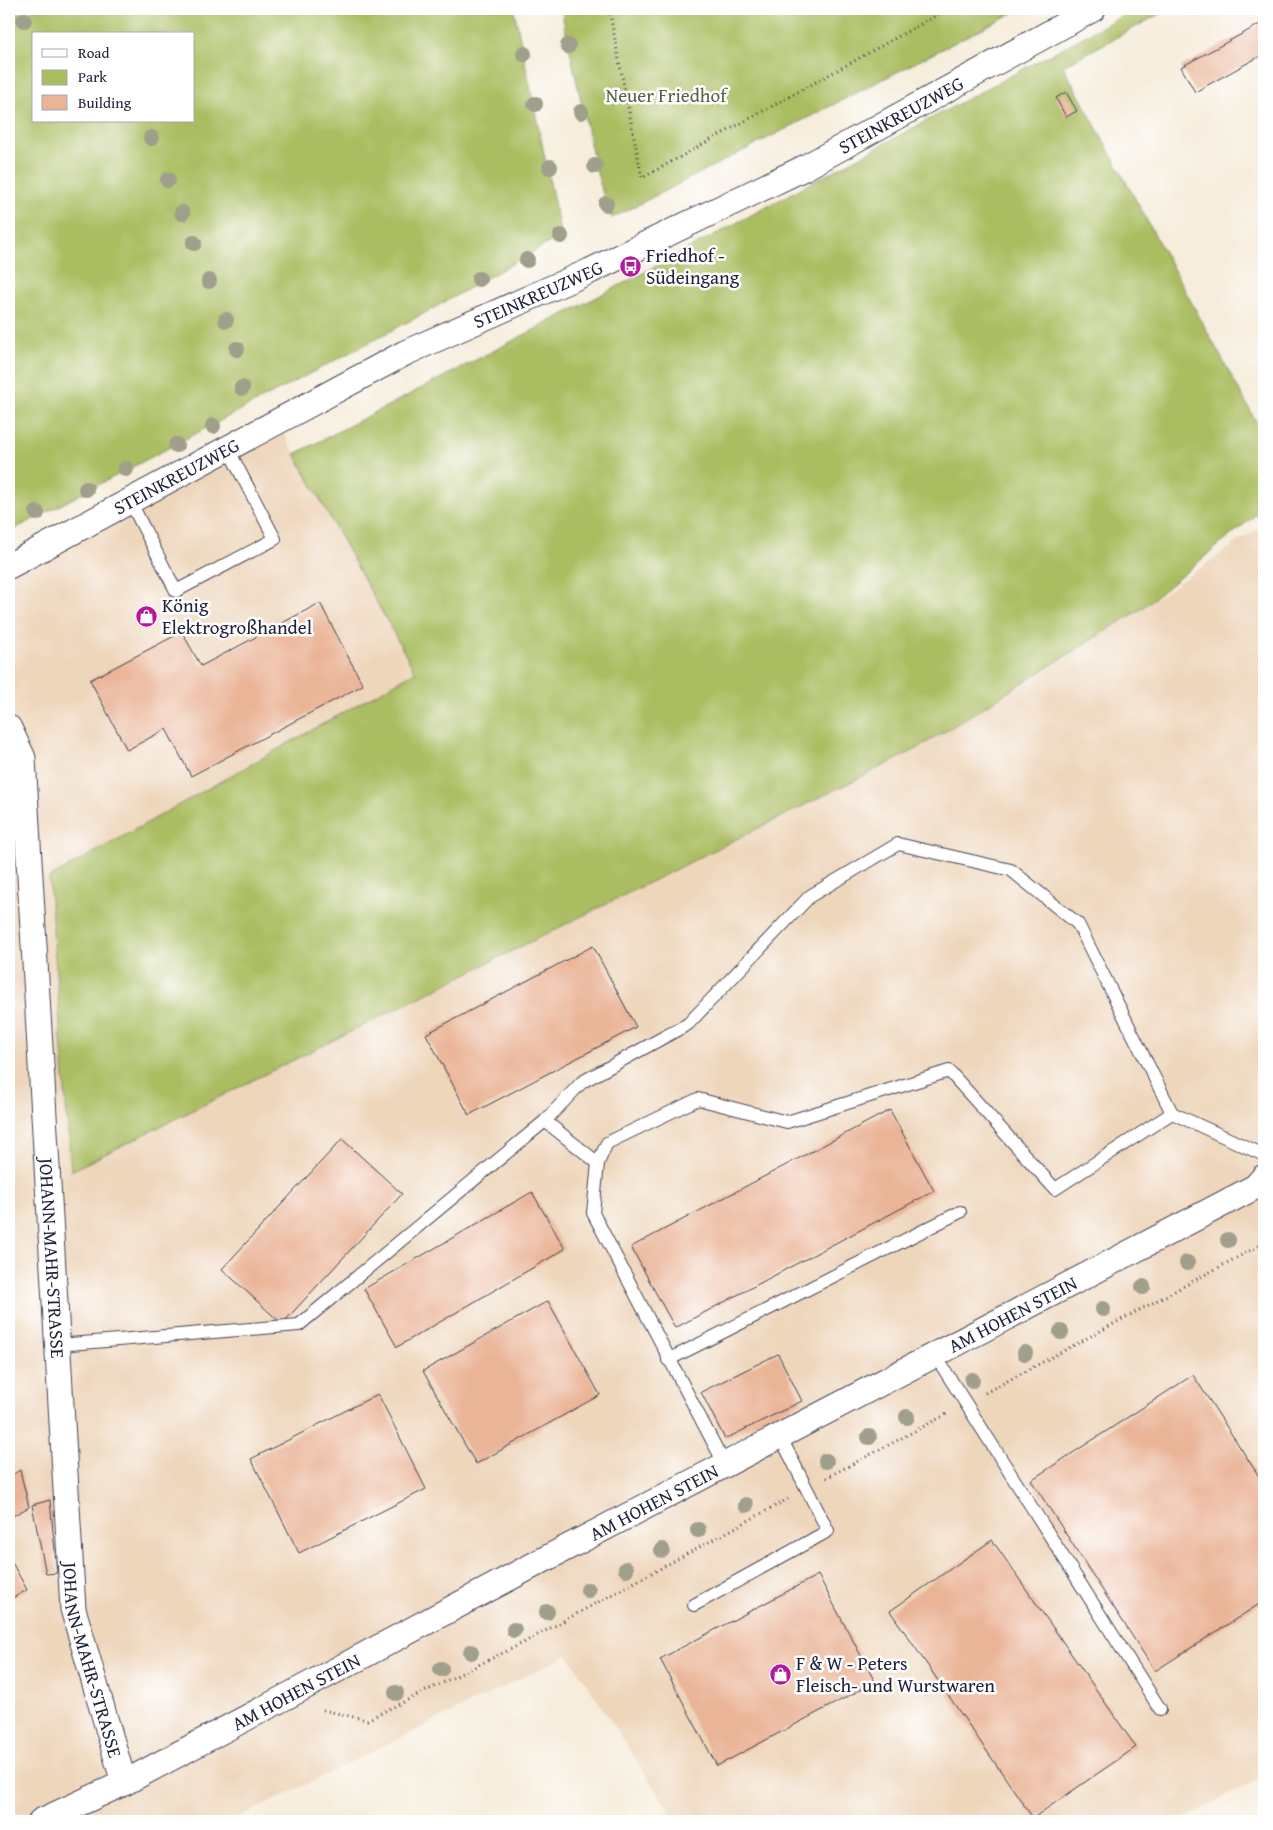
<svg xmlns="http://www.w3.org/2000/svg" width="1273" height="1830" viewBox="0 0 1273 1830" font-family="'Gentium Book Plus',serif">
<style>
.built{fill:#eed6bb}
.green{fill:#aabd61;stroke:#66704e;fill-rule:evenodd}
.building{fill:#eab496}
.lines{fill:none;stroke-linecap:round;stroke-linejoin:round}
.lane-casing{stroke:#424053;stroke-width:14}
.street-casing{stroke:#424053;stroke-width:27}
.path{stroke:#424053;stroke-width:3;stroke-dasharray:1 4;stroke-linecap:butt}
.lane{stroke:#fff;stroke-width:12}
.street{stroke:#fff;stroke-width:25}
.tree{fill:#9f9f8c}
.labels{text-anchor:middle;stroke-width:5;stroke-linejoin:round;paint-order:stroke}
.park-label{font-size:19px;fill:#58604a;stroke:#fff}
.street-label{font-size:19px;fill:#22223b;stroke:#fff}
.poi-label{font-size:19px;fill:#22223b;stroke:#fff;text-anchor:start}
</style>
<rect width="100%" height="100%" fill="#fff"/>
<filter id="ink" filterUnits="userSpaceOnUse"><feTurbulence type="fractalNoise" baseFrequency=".02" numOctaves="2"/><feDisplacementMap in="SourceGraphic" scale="10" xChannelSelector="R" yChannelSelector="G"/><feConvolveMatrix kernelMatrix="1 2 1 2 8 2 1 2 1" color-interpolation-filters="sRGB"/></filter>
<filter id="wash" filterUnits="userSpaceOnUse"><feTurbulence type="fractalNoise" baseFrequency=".0096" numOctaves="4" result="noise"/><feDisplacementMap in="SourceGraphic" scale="20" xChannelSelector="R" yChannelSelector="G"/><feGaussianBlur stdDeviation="1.12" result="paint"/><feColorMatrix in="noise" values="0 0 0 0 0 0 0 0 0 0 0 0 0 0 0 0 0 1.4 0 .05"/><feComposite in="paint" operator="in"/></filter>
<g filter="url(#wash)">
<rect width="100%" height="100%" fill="#f6eddc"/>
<path class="built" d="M278 423 416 672 49 878 72 1171 915 750 1141 609 1264 524V1776L1180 1821H676L568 1655 232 1821H9V566Z"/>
<g class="green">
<path d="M39 9H514L561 236 425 313 9 532V15ZM34 34H194V121H34Z"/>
<path d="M561 9H1020L612 218 606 204 595 166Z"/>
<path d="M1135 9H1169L1063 66 1264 436V508L1141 609 915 750 71 1171 49 878 415 672 295 454 647 271Z"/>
</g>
<g id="blocks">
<g class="building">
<path d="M1264 22V54L1195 92 1181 67Z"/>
<path d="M1066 92 1077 111 1066 117 1056 98Z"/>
<path d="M320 603 363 685 191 776 166 729 127 750 90 680 182 632 201 666Z"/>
<path d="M593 946 636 1027 469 1115 426 1034Z"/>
<path d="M890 1110 934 1191 675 1328 631 1247Z"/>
<path d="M342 1139 402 1194 282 1324 222 1269Z"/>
<path d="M532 1192 565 1249 397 1347 364 1289Z"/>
<path d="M548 1301 600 1395 476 1464 423 1371Z"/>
<path d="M778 1354 802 1401 725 1439 701 1392Z"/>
<path d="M1193 1375 1264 1484V1601L1155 1671 1031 1480Z"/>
<path d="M378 1394 426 1489 299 1553 251 1459Z"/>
<path d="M20 1470 29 1507 9 1518V1477Z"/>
<path d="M50 1500 57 1573 46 1574 32 1505Z"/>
<path d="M992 1540 1136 1747 1033 1818 890 1611Z"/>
<path d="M9 1557 27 1590 9 1600Z"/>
<path d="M818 1575 875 1682 717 1766 660 1659Z"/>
</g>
</g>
</g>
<g filter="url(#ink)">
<use href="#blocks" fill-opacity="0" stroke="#424053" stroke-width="1"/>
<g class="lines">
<defs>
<g id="lane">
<path d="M130 501 176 591 275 539 228 449"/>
<path d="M598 1163 545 1121 582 1082 688 1024 810 896 898 844 1011 870 1078 924 1172 1113 1264 1155"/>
<path d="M58 1345 299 1325 545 1121"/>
<path d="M935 1355 1160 1709"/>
<path d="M668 1360 960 1212"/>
<path d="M725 1465 593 1213 598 1163 607 1143 698 1099 787 1122 949 1071 1055 1189 1172 1113"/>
<path d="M694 1605 828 1531 780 1436"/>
</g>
<g id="street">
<path id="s1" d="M9 566 405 353 590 271 804 168 1093 9"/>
<path id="s2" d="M9 728 23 758 73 1609 124 1783"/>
<path id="s3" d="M41 1821 124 1783 528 1568 1255 1187 1264 1177"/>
</g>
</defs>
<use href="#lane" class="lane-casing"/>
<use href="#street" class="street-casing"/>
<g class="path">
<path d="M609 9 642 178 948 9"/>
<path d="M985 1393 1264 1243"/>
<path d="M826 1478 947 1414"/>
<path d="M323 1710 367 1720 523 1643 788 1499"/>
</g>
<use href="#lane" class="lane"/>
<use href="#street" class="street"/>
</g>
<g class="tree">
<circle cx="24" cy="20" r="8"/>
<circle cx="568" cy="46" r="8"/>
<circle cx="524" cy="54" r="8"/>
<circle cx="535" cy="104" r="8"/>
<circle cx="581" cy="112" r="8"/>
<circle cx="151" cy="138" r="8"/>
<circle cx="595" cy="166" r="8"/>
<circle cx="550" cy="167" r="8"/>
<circle cx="168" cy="180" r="8"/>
<circle cx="606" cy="204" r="8"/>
<circle cx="182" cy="213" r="8"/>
<circle cx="561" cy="236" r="8"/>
<circle cx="194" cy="243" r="8"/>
<circle cx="527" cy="260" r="8"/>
<circle cx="479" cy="279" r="8"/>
<circle cx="209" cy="281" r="8"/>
<circle cx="226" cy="320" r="8"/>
<circle cx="237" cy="349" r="8"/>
<circle cx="242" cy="388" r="8"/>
<circle cx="213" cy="426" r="8"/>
<circle cx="176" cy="445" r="8"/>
<circle cx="126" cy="469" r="8"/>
<circle cx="86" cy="489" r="8"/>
<circle cx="37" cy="513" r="8"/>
<circle cx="1228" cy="1240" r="8"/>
<circle cx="1187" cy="1263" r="8"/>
<circle cx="1143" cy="1287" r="8"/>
<circle cx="1103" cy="1309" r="8"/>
<circle cx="1061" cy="1332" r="8"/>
<circle cx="1025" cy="1353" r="8"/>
<circle cx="972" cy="1380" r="8"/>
<circle cx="907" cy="1417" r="8"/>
<circle cx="869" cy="1437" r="8"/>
<circle cx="826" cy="1461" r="8"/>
<circle cx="746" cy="1505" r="8"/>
<circle cx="698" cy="1530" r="8"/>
<circle cx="662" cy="1550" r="8"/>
<circle cx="626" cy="1569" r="8"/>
<circle cx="588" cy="1590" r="8"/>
<circle cx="547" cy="1612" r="8"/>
<circle cx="514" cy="1630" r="8"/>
<circle cx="471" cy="1652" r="8"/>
<circle cx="441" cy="1669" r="8"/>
<circle cx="396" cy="1693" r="8"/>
</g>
</g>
<defs>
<symbol id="bus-disc" viewBox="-11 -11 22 22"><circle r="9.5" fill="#b5179e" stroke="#fff"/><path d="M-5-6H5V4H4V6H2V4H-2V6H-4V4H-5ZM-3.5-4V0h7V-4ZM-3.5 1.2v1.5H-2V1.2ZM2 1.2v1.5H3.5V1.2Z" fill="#fff"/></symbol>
<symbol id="shop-disc" viewBox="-11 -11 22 22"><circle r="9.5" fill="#b5179e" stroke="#fff"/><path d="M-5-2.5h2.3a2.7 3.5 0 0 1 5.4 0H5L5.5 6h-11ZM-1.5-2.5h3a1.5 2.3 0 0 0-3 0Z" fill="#fff"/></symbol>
</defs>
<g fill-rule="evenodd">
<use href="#bus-disc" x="618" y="254" width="25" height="25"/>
<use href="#shop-disc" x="134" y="604" width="25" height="25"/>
<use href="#shop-disc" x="768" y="1662" width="25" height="25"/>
</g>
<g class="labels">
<g class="park-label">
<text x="666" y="102">Neuer Friedhof</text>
</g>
<g class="street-label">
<text dy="7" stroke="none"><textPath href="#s1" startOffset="1000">STEINKREUZWEG</textPath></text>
<text dy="7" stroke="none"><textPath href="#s1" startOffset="595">STEINKREUZWEG</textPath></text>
<text dy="7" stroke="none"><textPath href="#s1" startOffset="190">STEINKREUZWEG</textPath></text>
<text dy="7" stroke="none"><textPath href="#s2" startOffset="534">JOHANN-MAHR-STRASSE</textPath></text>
<text dy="7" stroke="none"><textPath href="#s3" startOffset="1096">AM HOHEN STEIN</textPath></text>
<text dy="7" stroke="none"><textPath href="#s3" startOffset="691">AM HOHEN STEIN</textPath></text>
<text dy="7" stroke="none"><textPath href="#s2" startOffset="939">JOHANN-MAHR-STRASSE</textPath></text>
<text dy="7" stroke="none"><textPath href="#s3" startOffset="286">AM HOHEN STEIN</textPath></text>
</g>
<g class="poi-label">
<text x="646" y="262">Friedhof -<tspan x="646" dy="22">Südeingang</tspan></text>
<text x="162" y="612">König<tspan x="162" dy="22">Elektrogroßhandel</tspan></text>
<text x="796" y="1670">F &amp; W - Peters<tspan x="796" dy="22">Fleisch- und Wurstwaren</tspan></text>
</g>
</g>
<rect width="1273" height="1830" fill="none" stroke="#fff" stroke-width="30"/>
<rect x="32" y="32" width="162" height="90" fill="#ffffff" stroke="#a7a7b1"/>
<rect x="42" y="49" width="25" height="8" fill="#ffffff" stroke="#a7a7b1"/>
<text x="78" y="58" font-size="15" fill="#22223b">Road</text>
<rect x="42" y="70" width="25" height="15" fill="#aabd61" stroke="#a7a7b1"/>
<text x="78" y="82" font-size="15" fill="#22223b">Park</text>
<rect x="42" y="95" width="25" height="15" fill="#eab496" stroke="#a7a7b1"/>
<text x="78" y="108" font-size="15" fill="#22223b">Building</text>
</svg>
